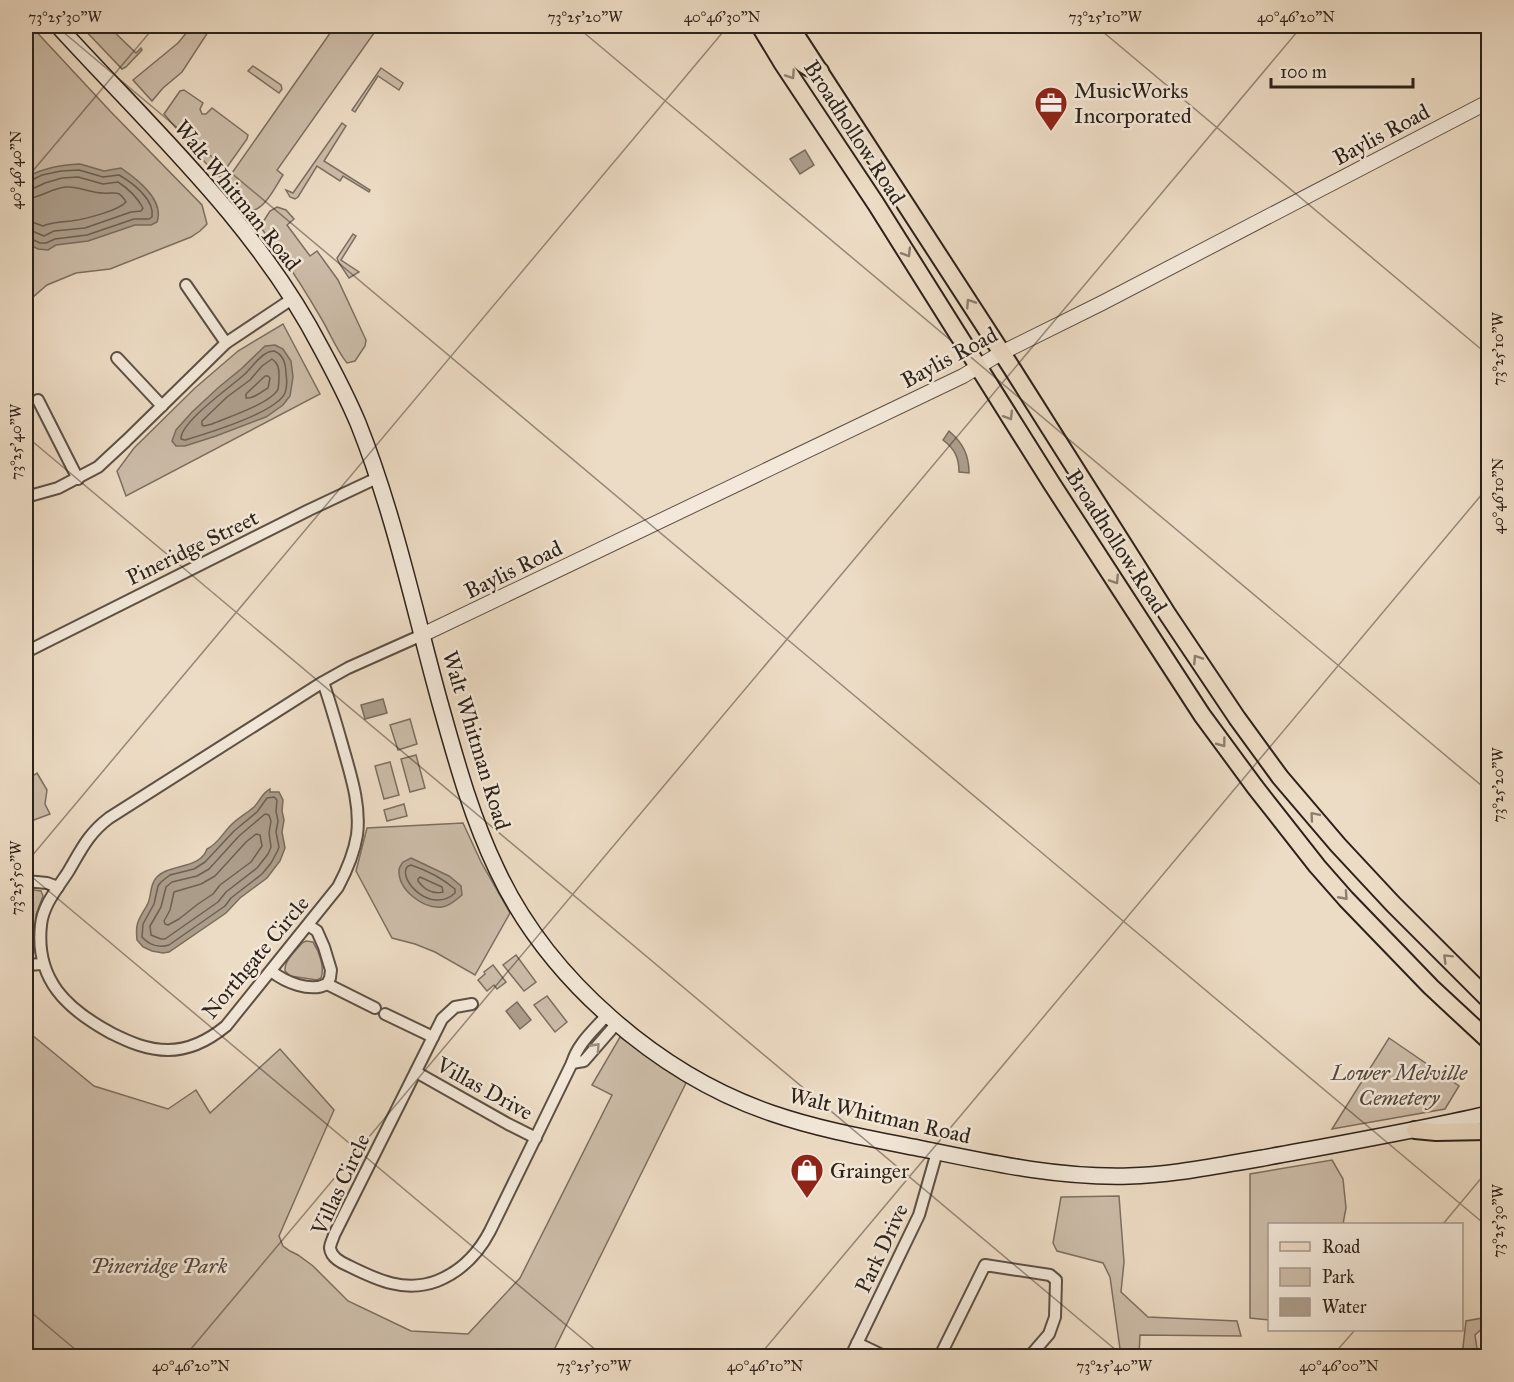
<svg xmlns="http://www.w3.org/2000/svg" width="1514" height="1382" viewBox="0 0 1514 1382" font-family="'IM FELL Great Primer',serif">
<style>
.green{fill:#ccbca8;stroke:#7c6f61;stroke-width:1.5}
.water{fill:#ac9d8b;stroke:#796c5e;stroke-width:1.5}
.lines{fill:none;stroke-linecap:round;stroke-linejoin:round}
.shore{stroke:#6c6052;stroke-width:1.5}
.minor-casing{stroke:#5d5045;stroke-width:14}
.tertiary-casing{stroke:#5d5045;stroke-width:16}
.secondary-casing{stroke:#2d221a;stroke-width:18}
.primary-casing{stroke:#2d221a;stroke-width:20}
.minor{stroke:#f3e8d9;stroke-width:10}
.tertiary{stroke:#f3e8d9;stroke-width:14}
.secondary{stroke:#f3e8d9;stroke-width:15}
.primary{stroke:#eddcc5;stroke-width:16}
.oneway{stroke:#8d7f70}
.oneway2{stroke:#9a8f83}
.ticks{fill:none;stroke:#2d221a;stroke-width:1.5;stroke-opacity:0.45}
.labels{text-anchor:middle;stroke-width:5;stroke-linejoin:round;paint-order:stroke}
.poi-label{font-size:22px;fill:#2d221a;stroke:#f3e8d9;text-anchor:start}
.street-label{font-size:22px;fill:#2d221a;stroke:#f3e8d9}
.park-label{font-size:22px;font-style:italic;fill:#55483e;stroke:#f3e8d9}
.neatline{fill:none;stroke:#2d221a;stroke-width:2}
.ticks-label{font-size:15px;text-anchor:middle;fill:#2d221a}
</style>
<rect width="100%" height="100%" fill="#eddcc5"/>
<filter id="stains"><feTurbulence type="fractalNoise" baseFrequency=".00333" numOctaves="4"/><feColorMatrix values="0 0 0 0 .2 0 0 0 0 .09 0 0 0 0 .02 0 0 0 .5 -.17"/></filter>
<radialGradient id="worn" r=".72"><stop offset=".6" stop-color="#630" stop-opacity="0"/><stop offset="1" stop-color="#630" stop-opacity=".3"/></radialGradient>
<g class="green">
<path d="M26 26H31L111 112 202 205 207 224 200 231 191 237 110 269 76 273 47 285 26 303Z"/>
<path d="M81 26H108L136 53 141 48 142 50 126 67 122 69Z"/>
<path d="M192 26H212L182 72 163 88 152 101 133 80 178 43Z"/>
<path d="M335 26H379L277 170 283 175C275 187 264 212 248 211L225 183Z"/>
<path d="M253 66 281 85 282 89 279 93 248 71Z"/>
<path d="M381 68 403 83 399 90 378 76 355 112 352 110Z"/>
<path d="M184 90 203 103 200 109 202 114H206L212 108 248 135 247 139 220 177 215 174 164 114 180 91Z"/>
<path d="M342 123 346 126 324 161 370 190 369 192 343 176 340 181 317 166 298 197 295 199 290 197 286 190 293 193Z"/>
<path d="M277 207 286 210 294 219 287 225 310 256 317 251 338 280 366 340 365 346 355 361 347 363C336 349 330 333 321 318 303 287 283 256 261 228V225L270 211Z"/>
<path d="M353 234 356 236 341 260 359 272 349 278 339 263 337 258Z"/>
<path d="M283 324 320 394 126 496 117 471 134 448 195 388 238 351Z"/>
<path d="M410 719 417 744 398 750 390 725Z"/>
<path d="M416 755 425 788 410 792 401 759Z"/>
<path d="M390 762 399 795 384 799 375 766Z"/>
<path d="M37 773 47 790 45 804 50 814 26 823V781Z"/>
<path d="M404 804 407 816 387 821 384 810Z"/>
<path d="M463 823 481 862 510 913 475 975 435 952 415 944 392 938 356 871 367 828Z"/>
<path d="M26 889 41 891 43 896 36 915 34 953 28 958H26V936L31 901 26 900Z"/>
<path d="M306 941 313 942C319 951 325 968 321 978L317 980 290 976 285 971C284 960 296 951 302 943Z"/>
<path d="M516 955 536 982 524 991 503 965Z"/>
<path d="M493 965 506 982 497 989 494 985 487 991 478 980 485 974 484 972Z"/>
<path d="M547 996 567 1022 555 1032 534 1005Z"/>
<path d="M26 1030 94 1086 168 1109 196 1090 210 1113 280 1049 334 1110 279 1236 283 1246 290 1251 298 1255 313 1266 348 1301 411 1331 468 1334 520 1278 612 1095 592 1085 620 1037 686 1083 551 1356H26Z"/>
<path d="M1389 1038 1459 1086 1445 1109 1332 1129Z"/>
<path d="M1332 1160 1343 1179 1346 1208 1343 1224H1270L1269 1320 1250 1318V1174Z"/>
<path d="M1119 1196 1124 1262 1121 1292 1148 1317 1237 1321 1241 1336 1140 1335 1139 1356H1117L1120 1349 1110 1277 1103 1263 1057 1251 1053 1243 1061 1197Z"/>
<path d="M1488 1317V1323L1475 1335 1478 1356H1462L1466 1321Z"/>
</g>
<g class="water">
<path d="M805 150 814 165 800 174 790 159Z"/>
<path d="M80 164 104 171 121 168C137 179 165 200 157 222L151 225H135L88 241 56 245 48 250 38 249 26 243V177C45 168 59 165 80 164Z"/>
<path d="M275 345 283 349 291 361 293 377 290 396 283 405 266 417 216 436 185 446H176L172 441 176 430 192 412 219 387 241 369 265 346Z"/>
<path d="M949 431C963 443 969 455 969 473L959 472C959 458 955 449 943 440Z"/>
<path d="M383 699 387 713 365 719 361 705Z"/>
<path d="M270 789V792H279L283 800 282 811 284 820 282 832 285 848 280 861 267 878 240 898 226 913 169 952 163 953 152 951 143 947 137 940C135 922 139 920 147 905 152 897 149 886 156 878 169 863 200 870 207 849 217 845 223 833 231 825 238 818 247 813 254 807 260 801 262 793 270 789Z"/>
<path d="M411 858 449 876 461 886 462 895C456 900 450 906 442 907 423 909 398 890 399 870 399 868 402 863 403 862Z"/>
<path d="M517 1002 531 1020 520 1029 506 1011Z"/>
</g>
<g class="lines">
<g class="shore">
<path d="M26 182 30 181 42 175 61 171 79 170 103 177 119 175C133 183 155 200 152 217L149 219H134L87 235 55 239 46 243H40L29 238H26"/>
<path d="M26 190 32 189 45 183 62 178 78 177 103 184 118 182C129 189 137 197 143 208L141 211 131 212 85 228 54 231 44 236 32 231 26 230"/>
<path d="M26 199C40 198 52 188 66 187 79 186 90 193 103 193 116 194 118 189 126 202 118 211 85 219 71 221 61 222 52 222 43 226L32 222 26 221"/>
<path d="M274 351C284 355 286 364 286 374 287 379 287 388 285 393 276 413 205 434 185 440L181 439C180 422 232 386 245 374 252 367 257 359 265 354 269 351 270 352 274 351Z"/>
<path d="M272 359C278 363 279 368 279 375 279 379 279 385 278 389 272 403 226 418 212 424L204 426 202 425V421L227 397 250 380 262 366Z"/>
<path d="M265 376H268L270 378 268 388C261 392 254 399 246 398V394Z"/>
<path d="M274 797 277 800 276 811 278 821 276 832 279 847 277 852 271 863 262 874 231 898 225 906 169 945C159 948 149 945 142 937L143 924 154 904 158 886 161 882 170 875 194 869 205 862 234 831 257 812 267 798Z"/>
<path d="M265 814 269 815 271 821 269 833 271 847 268 854 257 868 226 892 218 902 165 939H161L151 935 150 926 161 907 166 887 172 882 197 876 209 869 239 836Z"/>
<path d="M256 834 260 835 262 846 251 862 220 885 213 894 198 904 179 919 168 925 165 924 164 921 170 910 174 892 201 884 215 876 246 842Z"/>
<path d="M411 865C426 870 442 878 455 889V893C431 915 398 880 407 867 408 866 409 866 411 865Z"/>
<path d="M420 877 442 887 443 892C433 895 424 889 418 881V879Z"/>
</g>
<defs>
<g id="minor">
<path d="M186 285 226 343"/>
<path d="M117 358 162 406"/>
<path d="M38 400 78 479"/>
<path d="M26 497 58 488 98 467 126 441 226 343 292 299"/>
<path d="M26 652 309 510 377 478"/>
<path d="M323 682C330 702 336 723 342 744 350 773 361 804 357 835 354 854 347 870 338 887L226 1026C209 1040 190 1050 168 1050 147 1050 129 1042 111 1033 67 1009 35 980 41 925 43 905 57 889 68 872 81 850 88 834 109 818L323 682 348 668 422 635"/>
<path d="M26 881 47 883 58 887"/>
<path d="M26 965 43 964"/>
<path d="M271 971C285 982 310 993 327 984L330 978 331 970 324 947 317 931 308 925"/>
<path d="M327 984 375 1008"/>
<path d="M472 1004 455 1007 442 1019 334 1235C333 1239 330 1244 330 1248 331 1258 342 1263 349 1266 377 1280 405 1293 437 1281 462 1271 478 1254 490 1231L572 1063C578 1043 594 1030 607 1015"/>
<path d="M385 1014 433 1037"/>
<path d="M572 1063 584 1061 617 1023"/>
<path d="M416 1072 508 1124 536 1138"/>
<path d="M857 1343 884 1356"/>
<path d="M851 1356 919 1215 937 1152"/>
<path d="M940 1356 985 1265 1050 1275 1056 1280 1055 1317 1049 1334 1030 1356"/>
</g>
<path id="tertiary" d="M422 635 963 376 1001 353 1102 303 1488 102"/>
<path id="secondary" d="M58 26C151 128 257 224 321 348 334 372 347 397 358 423 394 513 414 609 440 703 456 760 471 816 497 870 548 979 658 1074 771 1113 820 1130 872 1139 923 1149 991 1163 1059 1178 1129 1176 1174 1175 1219 1165 1263 1158 1339 1144 1414 1131 1488 1114"/>
<g id="primary">
<path d="M760 26 783 64 876 204 1052 484 1202 715 1255 787 1317 866 1346 899 1431 987 1488 1040"/>
<path d="M775 26C787 44 797 68 820 71"/>
<path d="M790 26 1013 370 1168 615 1237 718 1280 777 1338 845 1393 904 1488 999"/>
<path d="M1415 1130 1436 1132 1488 1131"/>
</g>
</defs>
<use href="#minor" class="minor-casing"/>
<use href="#tertiary" class="tertiary-casing"/>
<use href="#secondary" class="secondary-casing"/>
<use href="#primary" class="primary-casing"/>
<use href="#minor" class="minor"/>
<use href="#tertiary" class="tertiary"/>
<use href="#secondary" class="secondary"/>
<use href="#primary" class="primary"/>
</g>
<defs><path id="oneway-chevron" d="M-2-3.5L2.5 0L-2 3.5" fill="none" stroke-width="1.6" stroke-linecap="round" stroke-linejoin="round" transform="scale(1.5)"/></defs>
<g class="oneway">
<use href="#oneway-chevron" transform="translate(791 75) rotate(56)"/>
<use href="#oneway-chevron" transform="translate(907 253) rotate(58)"/>
<use href="#oneway-chevron" transform="translate(970 303) rotate(-123)"/>
<use href="#oneway-chevron" transform="translate(1009 416) rotate(58)"/>
<use href="#oneway-chevron" transform="translate(1115 580) rotate(57)"/>
<use href="#oneway-chevron" transform="translate(1197 659) rotate(-123)"/>
<use href="#oneway-chevron" transform="translate(1222 743) rotate(53)"/>
<use href="#oneway-chevron" transform="translate(1314 816) rotate(-130)"/>
<use href="#oneway-chevron" transform="translate(1344 896) rotate(48)"/>
<use href="#oneway-chevron" transform="translate(1447 958) rotate(-135)"/>
</g>
<use class="oneway2" href="#oneway-chevron" transform="translate(596 1047) rotate(-48)"/>
<path class="ticks" d="M56 26 1488 1227M576 26 1488 791M1096 26 1488 355M26 179 155 26M26 436 1123 1356M26 863 728 26M26 872 603 1356M1443 1224 1488 1170M26 1308 83 1356M185 1356 1302 26M759 1356 1488 487M1332 1356 1355 1330"/>
<defs>
<symbol id="office-pin" viewBox="-11 -11 22 30"><path d="M0 17L-7.5 6A9.5 9.5 0 1 1 7.5 6Z" fill="#8f2418" stroke="#f3e8d9"/><path d="M-6-3h4V-5.5h4V-3h4V5H-6ZM-1-4.5V-3h2v-1.5ZM-6 0V1H6V0Z" fill="#fff"/></symbol>
<symbol id="shop-pin" viewBox="-11 -11 22 30"><path d="M0 17L-7.5 6A9.5 9.5 0 1 1 7.5 6Z" fill="#8f2418" stroke="#f3e8d9"/><path d="M-5-2.5h2.3a2.7 3.5 0 0 1 5.4 0H5L5.5 6h-11ZM-1.5-2.5h3a1.5 2.3 0 0 0-3 0Z" fill="#fff"/></symbol>
</defs>
<g fill-rule="evenodd">
<use href="#office-pin" x="1032" y="84" width="38" height="52"/>
<use href="#shop-pin" x="788" y="1151" width="38" height="52"/>
</g>
<g class="labels">
<g class="poi-label">
<text x="1074" y="98">MusicWorks<tspan x="1074" dy="25">Incorporated</tspan></text>
<text x="830" y="1178">Grainger</text>
</g>
<g class="street-label">
<text transform="translate(855 132) rotate(57)" y="8">Broadhollow Road</text>
<text transform="translate(1381 134) rotate(-28)" y="8">Baylis Road</text>
<text transform="translate(238 195) rotate(51)" y="8">Walt Whitman Road</text>
<text transform="translate(949 357) rotate(-28)" y="8">Baylis Road</text>
<text transform="translate(1117 541) rotate(57)" y="8">Broadhollow Road</text>
<text transform="translate(192 547) rotate(-26)" y="8">Pineridge Street</text>
<text transform="translate(513 569) rotate(-26)" y="8">Baylis Road</text>
<text transform="translate(477 740) rotate(73)" y="8">Walt Whitman Road</text>
<text transform="translate(255 957) rotate(-50)" y="8">Northgate Circle</text>
<text transform="translate(485 1088) rotate(29)" y="8">Villas Drive</text>
<text transform="translate(880 1115) rotate(13)" y="8">Walt Whitman Road</text>
<text transform="translate(340 1184) rotate(-65)" y="8">Villas Circle</text>
<text transform="translate(881 1248) rotate(-65)" y="8">Park Drive</text>
</g>
<g class="park-label">
<text x="1399" y="1080">Lower Melville<tspan x="1399" dy="25">Cemetery</tspan></text>
<text x="159" y="1273">Pineridge Park</text>
</g>
</g>
<rect width="1514" height="1382" fill="none" stroke="#eddcc5" stroke-width="66"/>
<rect x="1268" y="1223" width="195" height="108" fill="#f3e8d9" stroke="#a4998d" stroke-width="1.5"/>
<rect x="1280" y="1242" width="30" height="9" fill="#eddcc5" stroke="#a4998d" stroke-width="1.5"/>
<text x="1322" y="1253" font-size="18" fill="#2d221a">Road</text>
<rect x="1280" y="1268" width="30" height="18" fill="#ccbca8" stroke="#a4998d" stroke-width="1.5"/>
<text x="1322" y="1283" font-size="18" fill="#2d221a">Park</text>
<rect x="1280" y="1298" width="30" height="18" fill="#ac9d8b" stroke="#a4998d" stroke-width="1.5"/>
<text x="1322" y="1313" font-size="18" fill="#2d221a">Water</text>
<path d="M1271 78v9h142v-9" fill="none" stroke="#2d221a" stroke-width="3"/>
<text x="1280" y="78" font-size="18" fill="#2d221a" stroke="#f3e8d9" stroke-width="4.5" paint-order="stroke">100 m</text>
<rect x="33" y="33" width="1448" height="1316" class="neatline"/>
<g class="ticks-label">
<text x="65" y="22">73°25'30"W</text>
<text x="585" y="22">73°25'20"W</text>
<text x="722" y="22">40°46'30"N</text>
<text x="1105" y="22">73°25'10"W</text>
<text x="1296" y="22">40°46'20"N</text>
<text transform="translate(16 170) rotate(-90)" y="5">40°46'40"N</text>
<text transform="translate(1498 349) rotate(-90)" y="5">73°25'10"W</text>
<text transform="translate(16 442) rotate(-90)" y="5">73°25'40"W</text>
<text transform="translate(1498 496) rotate(-90)" y="5">40°46'10"N</text>
<text transform="translate(1498 785) rotate(-90)" y="5">73°25'20"W</text>
<text transform="translate(16 878) rotate(-90)" y="5">73°25'50"W</text>
<text transform="translate(1498 1221) rotate(-90)" y="5">73°25'30"W</text>
<text x="191" y="1371">40°46'20"N</text>
<text x="594" y="1371">73°25'50"W</text>
<text x="765" y="1371">40°46'10"N</text>
<text x="1114" y="1371">73°25'40"W</text>
<text x="1339" y="1371">40°46'00"N</text>
</g>
<rect width="100%" height="100%" filter="url(#stains)"/>
<rect width="100%" height="100%" fill="url(#worn)"/>
</svg>
